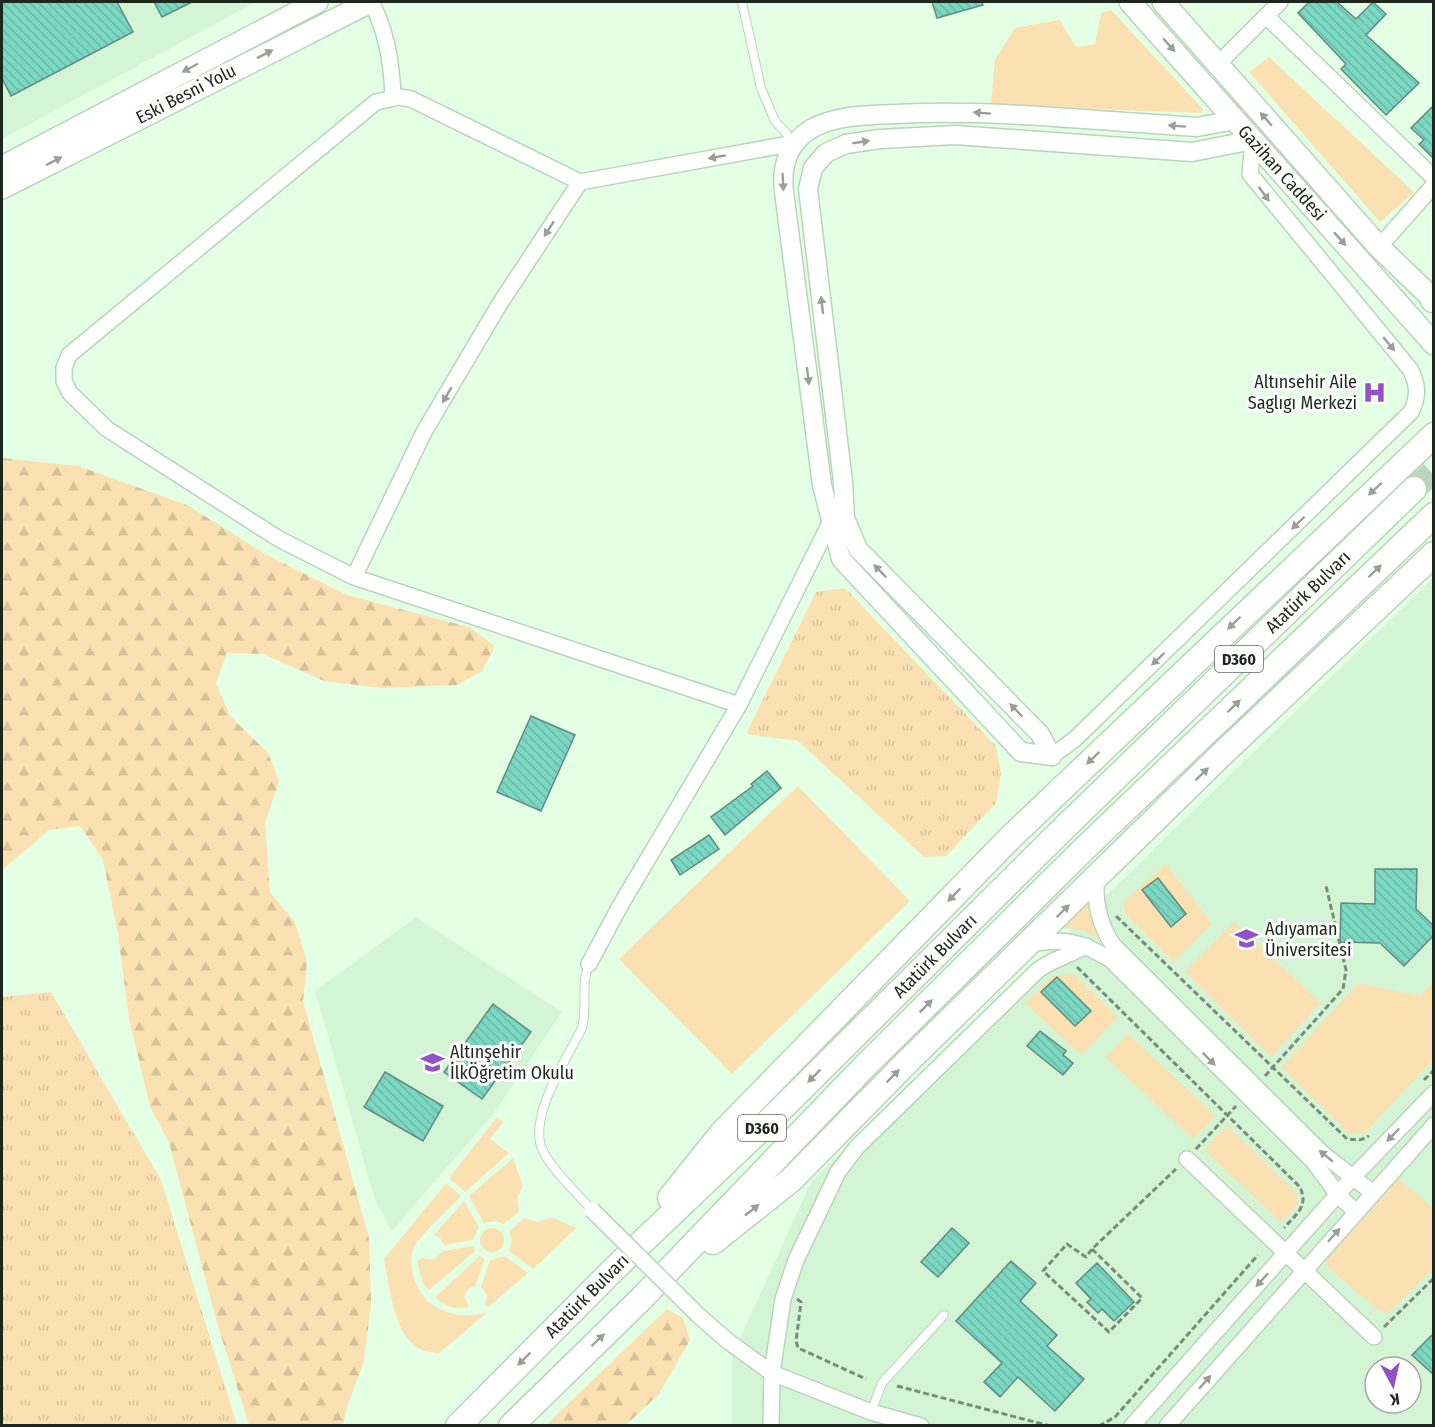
<svg xmlns="http://www.w3.org/2000/svg" width="1435" height="1427" viewBox="0 0 1435 1427" font-family="'Fira Sans Condensed',sans-serif">
<style>
.built{fill:#d4f5d5;fill-rule:evenodd}
.green{fill:#fbe1b2}
.forest{fill:url(#forest-firs)}
.park{fill:url(#park-tufts)}
.building{fill:url(#building-back-hatch);stroke:#638a80;stroke-width:1.5}
.lines{fill:none;stroke-linecap:round;stroke-linejoin:round}
.trunk-tunnel{stroke:#bbd4bc;stroke-width:24;stroke-dasharray:24 12;stroke-linecap:butt}
.service-casing{stroke:#b9d4bb;stroke-width:10}
.minor-casing{stroke:#b9d4bb;stroke-width:18}
.tertiary-casing{stroke:#b9d4bb;stroke-width:21}
.secondary-casing{stroke:#b9d4bb;stroke-width:24}
.trunk-casing{stroke:#b9d4bb;stroke-width:27}
.path{stroke:#798c7a;stroke-width:3;stroke-dasharray:6 3;stroke-linecap:butt}
.service{stroke:#fff;stroke-width:8}
.minor{stroke:#fff;stroke-width:15}
.tertiary{stroke:#fff;stroke-width:18}
.secondary{stroke:#fff;stroke-width:21}
.trunk{stroke:#fff;stroke-width:24}
.minor-bridge-casing{stroke:#b9d4bb;stroke-width:18;stroke-linecap:butt}
.minor-bridge{stroke:#fff;stroke-width:15}
.oneway{fill:#999e99}
.labels{text-anchor:middle;stroke-width:6;stroke-linejoin:round;paint-order:stroke}
.shield{fill:#fff;stroke:#616861;stroke-width:1.5}
.shield-label{font-size:16px;font-weight:bold;fill:#1d271d}
.street-label{font-size:18px;fill:#1d271d;stroke:#fff}
.poi-label{font-size:18px;fill:#1d271d;stroke:#fff;text-anchor:start}
</style>
<defs>
<pattern id="forest-firs" width="22" height="20" patternUnits="userSpaceOnUse" patternTransform="scale(1.5)"><rect width="22" height="20" fill="#fbe1b2"/><path d="M5 1l3.5 6h-7zM16 11l3.5 6h-7z" fill="#d7c199"/></pattern>
<pattern id="park-tufts" width="24" height="20" patternUnits="userSpaceOnUse" patternTransform="scale(1.5)"><rect width="24" height="20" fill="#fbe1b2"/><path d="M3 7l-1-3M5 7V3M7 7l1-3M15 17l-1-3M17 17v-4M19 17l1-3" fill="none" stroke="#d7c199"/></pattern>
<pattern id="building-back-hatch" width="6" height="6" patternUnits="userSpaceOnUse" patternTransform="scale(1.5)"><rect width="6" height="6" fill="#7ad7c2"/><path d="M-1 5l2 2M0 0l6 6M5-1l2 2" fill="none" stroke="#69b9a6"/></pattern>
</defs>
<rect width="100%" height="100%" fill="#e3ffe4"/>
<g class="built">
<path d="M2 2H256L2 139Z"/>
<path d="M1433 578V1425L732 1426V1356L811 1182ZM1375 1367H1411V1403H1375Z"/>
<path d="M416 917 562 1012 494 1113 392 1231 375 1200 315 991Z"/>
</g>
<g class="green">
<path d="M1111 10 1203 109 1202 113 991 105 995 59 1015 28 1060 20 1076 47 1095 44 1101 13Z"/>
<path d="M1269 57 1414 192 1380 222 1249 72Z"/>
<path d="M798 786 910 901 732 1074 619 959Z"/>
<path d="M1166 864 1212 924 1173 962 1126 915 1123 902Z"/>
<path d="M1088 898 1091 921 1099 939 1080 929 1057 928Z"/>
<path d="M1234 922 1321 1003 1271 1057 1185 972Z"/>
<path d="M1074 974 1118 1017 1081 1055 1025 1003 1053 976Z"/>
<path d="M1358 983 1420 996 1433 983 1434 1059 1364 1134H1349L1281 1067Z"/>
<path d="M1128 1034 1216 1116 1193 1139 1105 1057Z"/>
<path d="M497 1117 503 1122 490 1139 509 1153 465 1192 449 1178Z"/>
<path d="M1227 1125 1298 1195V1205L1281 1222 1204 1150Z"/>
<path d="M513 1158 523 1186 517 1198 519 1212 503 1224 496 1221 484 1223 469 1196Z"/>
<path d="M1399 1179 1433 1208V1269L1390 1312 1382 1313 1327 1267 1326 1260Z"/>
<path d="M446 1183 461 1196C449 1209 421 1233 414 1248 411 1253 411 1261 412 1266 415 1306 453 1323 488 1312L439 1353C433 1352 425 1352 420 1349 393 1335 390 1287 384 1259Z"/>
<path d="M464 1201 479 1227 473 1240 444 1245 440 1238 434 1235Z"/>
<path d="M551 1217 576 1228 533 1269 509 1251 512 1240 509 1231 525 1218 538 1222Z"/>
<circle cx="492" cy="1240" r="12"/>
<path d="M473 1246 475 1251 429 1290 423 1284 417 1261 422 1258 433 1260 443 1251Z"/>
<path d="M480 1256 485 1259 475 1286 469 1288 464 1296 469 1307C455 1310 445 1307 435 1297Z"/>
<path d="M505 1256 528 1273 488 1307 485 1305 487 1295 481 1287 490 1260Z"/>
</g>
<g class="forest">
<path d="M2 458 78 466 187 505 267 555 347 595 469 627 495 646 482 671 457 685 382 688 324 681 263 654 227 653 216 683 230 716 268 753 279 781 265 823 270 892 295 922 307 962 303 1001 369 1238 371 1304 364 1361 348 1404 343 1425H249L217 1323 169 1142 150 1107 129 1018 118 934 103 860 80 826 49 830 2 870Z"/>
<path d="M667 1309 683 1318 690 1340 659 1394 626 1425H546Z"/>
</g>
<g class="park">
<path d="M845 588 996 746 1001 773 996 803 946 856 924 857 798 741 746 734 816 592Z"/>
<path d="M51 992 161 1180 237 1425H2V997Z"/>
</g>
<g class="building">
<path d="M2 2H117L133 32 11 96 2 78Z"/>
<path d="M154 2H192L162 17Z"/>
<path d="M932 2H982L983 5 937 18Z"/>
<path d="M1309 2H1337L1356 19 1373 2 1386 14 1366 35 1419 83 1386 115 1341 69 1346 64 1298 13Z"/>
<path d="M1434 105V159L1419 144 1424 140 1411 128Z"/>
<path d="M531 716 575 735 541 811 497 792Z"/>
<path d="M767 771 781 788 725 835 711 817 753 786 751 784Z"/>
<path d="M709 835 719 849 680 875 671 860Z"/>
<path d="M1375 869H1417L1416 909 1434 926V935L1404 966 1380 943 1340 942 1341 903 1375 904Z"/>
<path d="M1158 878 1186 914 1171 927 1142 890Z"/>
<path d="M1057 977 1091 1011 1075 1026 1041 992Z"/>
<path d="M493 1004 531 1032 482 1099 444 1072Z"/>
<path d="M1040 1031 1066 1051 1063 1055 1073 1063 1063 1075 1027 1046Z"/>
<path d="M385 1072 443 1106 423 1141 364 1107Z"/>
<path d="M952 1228 969 1243 938 1277 921 1262Z"/>
<path d="M1011 1261 1036 1283 1020 1301 1057 1335 1047 1346 1084 1379 1055 1411 1018 1377 1000 1397 984 1382 1002 1363 956 1321Z"/>
<path d="M1097 1263 1134 1302 1114 1321 1102 1309 1098 1313 1087 1302 1091 1299 1076 1283Z"/>
<path d="M1434 1333V1375L1412 1355Z"/>
</g>
<g class="lines">
<path class="trunk-tunnel" d="M1414 489 1434 471"/>
<defs>
<g id="service">
<path d="M742 2 761 88 775 121 795 143"/>
<path d="M589 964C580 986 588 1006 582 1028 567 1059 525 1120 544 1153 555 1173 576 1192 592 1210"/>
<path d="M871 1412 882 1383 944 1315"/>
</g>
<g id="minor">
<path d="M371 2C387 31 392 64 393 98"/>
<path d="M1266 16 1434 178"/>
<path d="M1219 63 1280 2"/>
<path d="M580 182 411 99 399 97 376 102 69 355 64 368V381L70 393 107 429 279 539 354 577 739 705"/>
<path d="M1379 247 1434 185"/>
<path d="M354 577 424 432 499 305 580 182 795 143"/>
<path d="M1052 756 1075 739 1411 412C1419 396 1418 384 1410 369L1250 174 1253 140"/>
<path d="M1096 878C1095 904 1099 924 1113 945L1324 1155 1372 1192"/>
<path d="M1029 944C1064 938 1081 941 1111 960L1314 1162 1338 1195 1355 1211"/>
<path d="M589 964 620 906 739 705 831 521 836 520"/>
<path d="M1187 1159 1374 1337"/>
<path d="M699 1316 729 1342 772 1373 871 1412 921 1426"/>
<path d="M771 1426 772 1373 783 1299 796 1260 838 1172 857 1147 1038 970C1053 959 1070 955 1086 946"/>
<path d="M1132 1426 1354 1176 1434 1093"/>
<path d="M1167 1426 1434 1125"/>
</g>
<g id="tertiary">
<path d="M1052 756 1021 752 841 559 822 485 784 192C781 166 788 143 811 129 835 115 869 115 896 114 996 109 1097 121 1197 127L1235 120"/>
<path d="M1052 756 1040 734 858 549 845 518 843 482 808 189 813 168 826 153 846 144 880 139 955 135 1192 152 1253 140"/>
</g>
<g id="secondary">
<path d="M1130 2 1434 344"/>
<path d="M1163 2 1379 247 1434 300"/>
<path d="M2 167 317 2"/>
<path d="M2 188 370 2"/>
</g>
<g id="trunk">
<path d="M1433 300H1434"/>
<path d="M670 1198 722 1133 1011 837 1434 435"/>
<path d="M713 1242 791 1180 907 1062 1221 755 1434 554"/>
<path d="M458 1426 612 1271 765 1125 1064 828 1414 489"/>
<path d="M511 1426 641 1299 864 1067 1085 848 1434 515"/>
</g>
</defs>
<use href="#service" class="service-casing"/>
<use href="#minor" class="minor-casing"/>
<use href="#tertiary" class="tertiary-casing"/>
<use href="#secondary" class="secondary-casing"/>
<use href="#trunk" class="trunk-casing"/>
<g class="path">
<path d="M1116 916 1347 1139 1360 1140 1369 1136"/>
<path d="M1077 967 1300 1187C1309 1207 1296 1214 1284 1228"/>
<path d="M1265 1076 1343 989 1346 970 1326 886"/>
<path d="M1424 1080 1434 1070"/>
<path d="M1196 1149 1236 1106"/>
<path d="M1092 1249 1142 1298 1109 1332 1043 1271 1067 1244 1086 1257 1092 1249 1176 1169"/>
<path d="M797 1299 801 1302 796 1341 798 1348 866 1379"/>
<path d="M1384 1327 1434 1278"/>
<path d="M897 1386 1050 1426"/>
<path d="M1099 1426 1115 1417 1258 1255"/>
</g>
<use href="#service" class="service"/>
<use href="#minor" class="minor"/>
<use href="#tertiary" class="tertiary"/>
<use href="#secondary" class="secondary"/>
<use href="#trunk" class="trunk"/>
<defs>
<path id="minor-bridge" d="M592 1210 699 1316"/>
</defs>
<use href="#minor-bridge" class="minor-bridge-casing"/>
<use href="#minor-bridge" class="minor-bridge"/>
</g>
<defs><path id="oneway-solid" d="M-6-.8H1V-3.2L6.5 0L1 3.2V.8H-6Z" transform="scale(1.5)"/></defs>
<g class="oneway">
<use href="#oneway-solid" transform="translate(1169 45) rotate(49)"/>
<use href="#oneway-solid" transform="translate(265 54) rotate(-27)"/>
<use href="#oneway-solid" transform="translate(190 68) rotate(152)"/>
<use href="#oneway-solid" transform="translate(982 113) rotate(-176)"/>
<use href="#oneway-solid" transform="translate(1266 119) rotate(-131)"/>
<use href="#oneway-solid" transform="translate(1177 126) rotate(-176)"/>
<use href="#oneway-solid" transform="translate(861 142) rotate(-9)"/>
<use href="#oneway-solid" transform="translate(717 157) rotate(170)"/>
<use href="#oneway-solid" transform="translate(54 161) rotate(-27)"/>
<use href="#oneway-solid" transform="translate(783 182) rotate(87)"/>
<use href="#oneway-solid" transform="translate(1264 194) rotate(54)"/>
<use href="#oneway-solid" transform="translate(549 229) rotate(123)"/>
<use href="#oneway-solid" transform="translate(1340 239) rotate(48)"/>
<use href="#oneway-solid" transform="translate(822 305) rotate(-97)"/>
<use href="#oneway-solid" transform="translate(1389 344) rotate(50)"/>
<use href="#oneway-solid" transform="translate(808 376) rotate(83)"/>
<use href="#oneway-solid" transform="translate(447 395) rotate(120)"/>
<use href="#oneway-solid" transform="translate(1375 489) rotate(137)"/>
<use href="#oneway-solid" transform="translate(1298 523) rotate(136)"/>
<use href="#oneway-solid" transform="translate(880 571) rotate(-134)"/>
<use href="#oneway-solid" transform="translate(1375 571) rotate(-44)"/>
<use href="#oneway-solid" transform="translate(1234 623) rotate(136)"/>
<use href="#oneway-solid" transform="translate(1158 659) rotate(136)"/>
<use href="#oneway-solid" transform="translate(1234 706) rotate(-44)"/>
<use href="#oneway-solid" transform="translate(1016 710) rotate(-134)"/>
<use href="#oneway-solid" transform="translate(1093 758) rotate(136)"/>
<use href="#oneway-solid" transform="translate(1202 774) rotate(-44)"/>
<use href="#oneway-solid" transform="translate(954 895) rotate(134)"/>
<use href="#oneway-solid" transform="translate(1063 911) rotate(-44)"/>
<use href="#oneway-solid" transform="translate(926 1006) rotate(-45)"/>
<use href="#oneway-solid" transform="translate(1209 1059) rotate(45)"/>
<use href="#oneway-solid" transform="translate(814 1076) rotate(135)"/>
<use href="#oneway-solid" transform="translate(893 1076) rotate(-45)"/>
<use href="#oneway-solid" transform="translate(1393 1135) rotate(134)"/>
<use href="#oneway-solid" transform="translate(1326 1156) rotate(-141)"/>
<use href="#oneway-solid" transform="translate(752 1210) rotate(-38)"/>
<use href="#oneway-solid" transform="translate(1334 1235) rotate(-48)"/>
<use href="#oneway-solid" transform="translate(1262 1280) rotate(132)"/>
<use href="#oneway-solid" transform="translate(598 1340) rotate(-44)"/>
<use href="#oneway-solid" transform="translate(524 1359) rotate(135)"/>
<use href="#oneway-solid" transform="translate(1205 1382) rotate(-49)"/>
</g>
<defs>
<symbol id="hospital-bare" viewBox="-9 -9 18 18"><path d="M-5-5h3v3.5h4V-5h3V5h-3V1.5h-4V5h-3Z" fill="#9052c8" stroke="#fff" stroke-width="2.5" paint-order="stroke"/></symbol>
<symbol id="university-bare" viewBox="-9 -9 18 18"><path d="M0-5L7-2L0 1L-7-2ZM-4 1L0 2.5L4 1V4Q0 6-4 4Z" fill="#9052c8" stroke="#fff" stroke-width="2.5" paint-order="stroke"/></symbol>
<symbol id="school-bare" viewBox="-9 -9 18 18"><path d="M0-5L7-2L0 1L-7-2ZM-4 1L0 2.5L4 1V4Q0 6-4 4Z" fill="#9052c8" stroke="#fff" stroke-width="2.5" paint-order="stroke"/></symbol>
</defs>
<g fill-rule="evenodd">
<use href="#hospital-bare" x="1358" y="376" width="33" height="33"/>
<use href="#university-bare" x="1230" y="922" width="33" height="33"/>
<use href="#school-bare" x="416" y="1046" width="33" height="33"/>
</g>
<g class="labels">
<g class="shield">
<rect x="1215" y="646" width="48" height="26" rx="4.5"/>
<rect x="738" y="1115" width="48" height="26" rx="4.5"/>
</g>
<g class="shield-label">
<text x="1239" y="665">D360</text>
<text x="762" y="1134">D360</text>
</g>
<g class="street-label">
<text transform="translate(186 94) rotate(-27)" y="6">Eski Besni Yolu</text>
<text transform="translate(1282 173) rotate(48)" y="6">Gazihan Caddesi</text>
<text transform="translate(1308 592) rotate(-44)" y="6">Atatürk Bulvarı</text>
<text transform="translate(935 956) rotate(-45)" y="6">Atatürk Bulvarı</text>
<text transform="translate(587 1296) rotate(-45)" y="6">Atatürk Bulvarı</text>
</g>
<g class="poi-label">
<text x="1357" y="388" text-anchor="end">Altınsehir Aile<tspan x="1357" dy="21">Saglıgı Merkezi</tspan></text>
<text x="1265" y="935">Adıyaman<tspan x="1265" dy="21">Üniversitesi</tspan></text>
<text x="450" y="1058">Altınşehir<tspan x="450" dy="21">İlkÖğretim Okulu</tspan></text>
</g>
</g>
<rect width="1435" height="1427" fill="none" stroke="#1d271d" stroke-width="6"/>
<g transform="translate(1393 1385) rotate(172)"><circle r="28" fill="#ffffff" stroke="#a5a9a5" stroke-width="1.5"/>
<path d="M0-4.5L10 22L0 15L-10 22Z" fill="#9052c8"/>
<text y="-9" font-size="16" font-weight="bold" text-anchor="middle" fill="#1d271d">K</text>
</g>
</svg>
